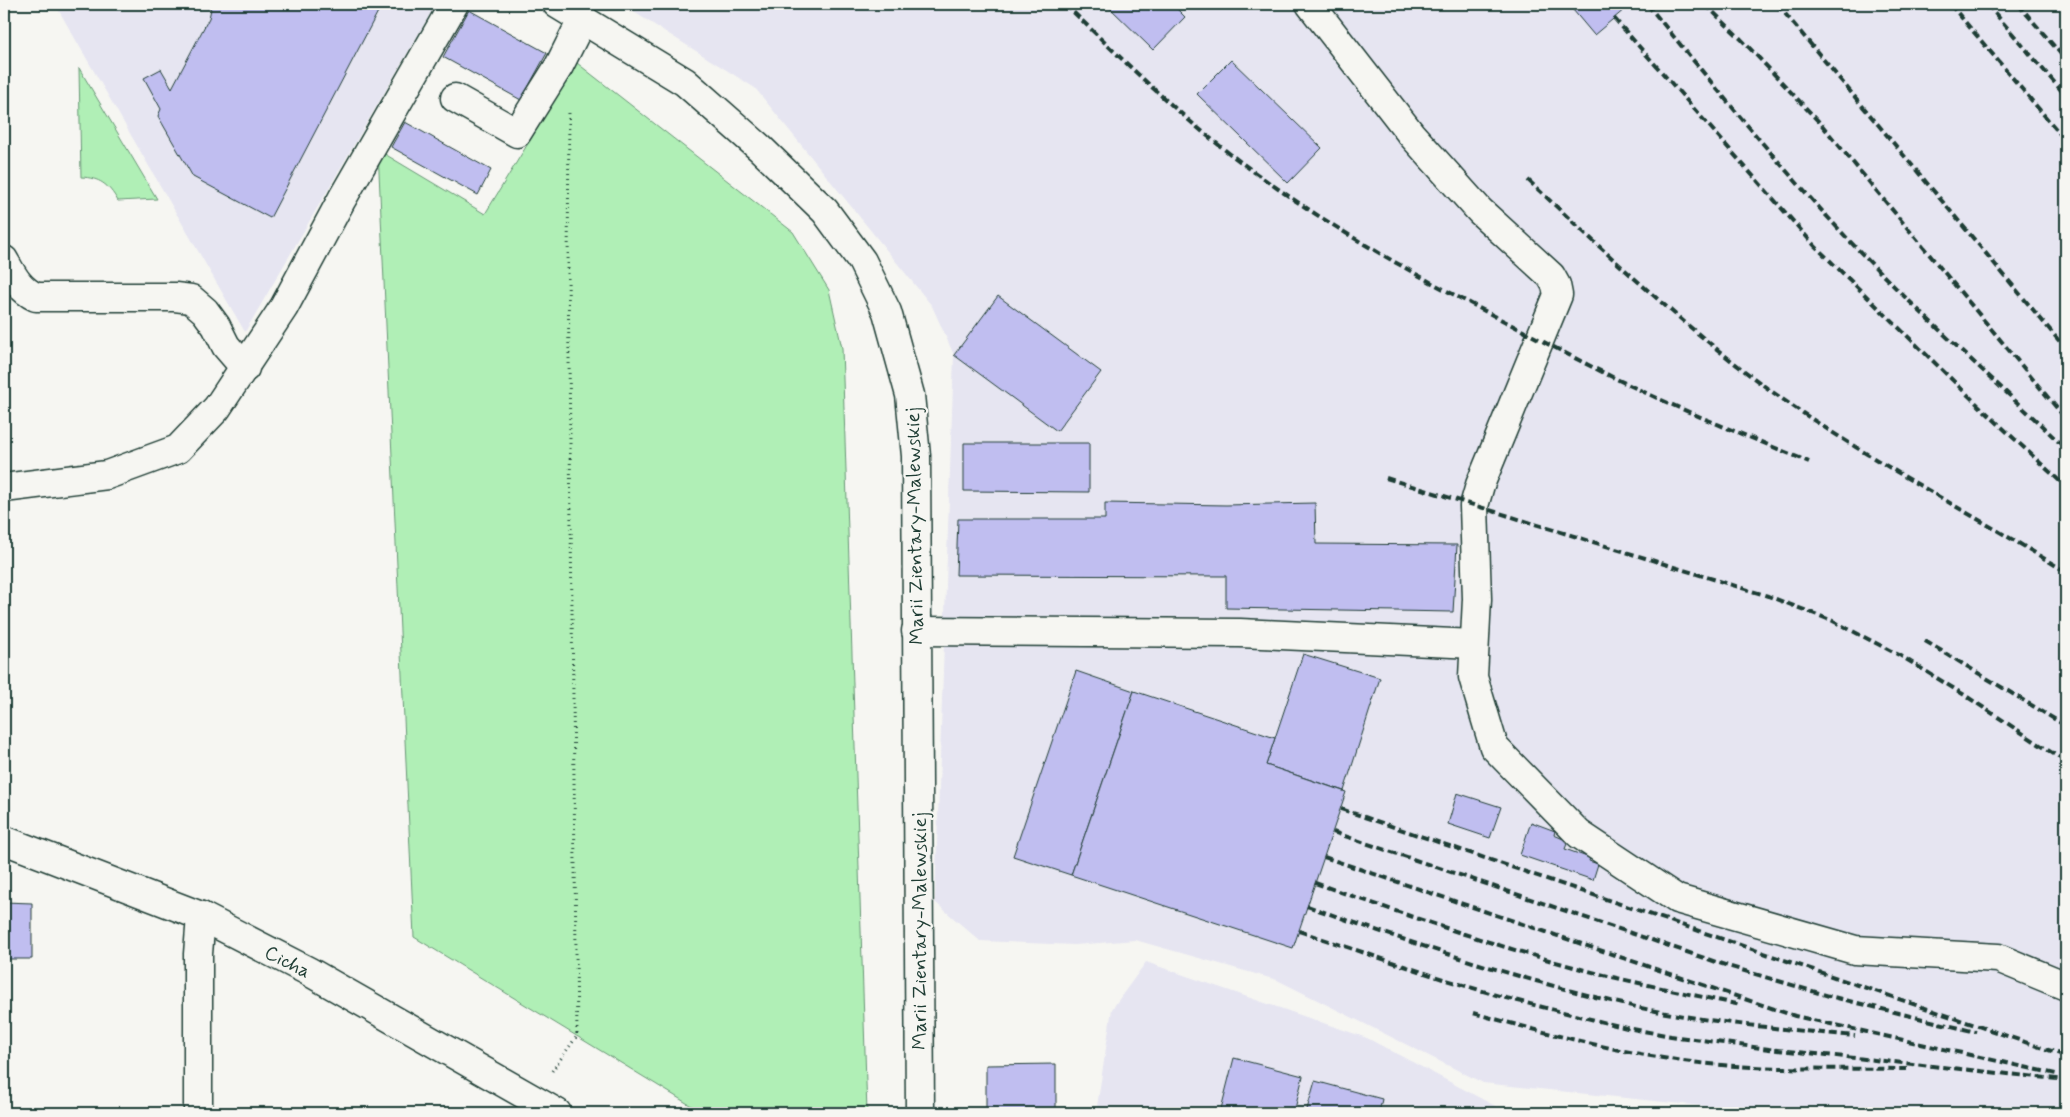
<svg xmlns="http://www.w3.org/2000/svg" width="2070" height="1117" viewBox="0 0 2070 1117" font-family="Mynerve,sans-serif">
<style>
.built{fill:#e6e5f1}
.green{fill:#b0efb6;stroke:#689675}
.building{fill:#c0bef0;stroke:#1f3d34}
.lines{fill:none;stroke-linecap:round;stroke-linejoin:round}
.minor-casing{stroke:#1f3d34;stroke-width:31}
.path{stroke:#1f3d34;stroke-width:3;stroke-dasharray:1 4;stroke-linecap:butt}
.minor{stroke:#f6f6f2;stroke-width:28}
.rail{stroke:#1f3d34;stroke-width:4;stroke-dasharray:8 4;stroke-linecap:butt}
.labels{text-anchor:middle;stroke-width:4.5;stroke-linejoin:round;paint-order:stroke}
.street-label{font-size:20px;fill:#1f3d34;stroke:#f6f6f2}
</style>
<rect width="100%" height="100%" fill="#f6f6f2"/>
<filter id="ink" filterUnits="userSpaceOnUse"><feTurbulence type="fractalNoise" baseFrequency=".02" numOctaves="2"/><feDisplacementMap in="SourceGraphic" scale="10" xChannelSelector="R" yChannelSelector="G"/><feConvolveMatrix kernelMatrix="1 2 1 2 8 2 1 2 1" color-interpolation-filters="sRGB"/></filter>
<g filter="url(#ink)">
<g class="built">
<path d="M55 4H436L245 332Z"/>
<path d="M621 4H2066V1113H1769L1483 1083 1277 980 1135 940 1075 945 980 941 935 902 954 355 932 306 755 88Z"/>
<path d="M1146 962 1367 1038 1497 1107V1113H1096L1112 1009Z"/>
</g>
<g class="green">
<path d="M577 63 793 232 829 290 842 348 867 1113H703L414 937 378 150 485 214Z"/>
<path d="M79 68 157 199 118 201C108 184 100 178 81 177Z"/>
</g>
<g class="building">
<path d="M202 4H382L270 218 193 177 158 116 161 109 144 78 161 69 172 88 209 18 211 9Z"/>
<path d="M1106 4H1172L1185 17 1153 50Z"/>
<path d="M1568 4H1631L1594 35Z"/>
<path d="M469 10 547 53 521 100 443 57Z"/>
<path d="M1231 60 1322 148 1288 183 1197 94Z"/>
<path d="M405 122 491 170 478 195 391 147Z"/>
<path d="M998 296 1101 372 1057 431 954 355Z"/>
<path d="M964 443H1089V492L964 491Z"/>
<path d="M1105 503 1226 505 1315 503 1316 544 1457 545 1453 612 1226 608V576L956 575 958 519H1105Z"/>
<path d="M1303 654 1380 678 1344 791 1266 765Z"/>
<path d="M1076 671 1134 691 1071 875 1013 856Z"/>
<path d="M1134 691 1275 738 1266 765 1346 792 1293 948 1071 875Z"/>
<path d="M1457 793 1501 807 1490 838 1448 824Z"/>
<path d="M1531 822 1555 831 1554 835 1568 841 1565 849 1590 858 1589 861 1598 864 1593 880 1520 855Z"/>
<path d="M4 902 32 903V959H4Z"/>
<path d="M1234 1058 1303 1076 1294 1113H1220Z"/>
<path d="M1056 1064V1113H986V1065Z"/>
<path d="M1315 1081 1382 1099 1379 1113H1306Z"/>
</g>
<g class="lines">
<defs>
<g id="minor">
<path d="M557 4 685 82 760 148 825 211 862 261 887 312 910 395 916 456 920 1113"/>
<path d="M1310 4 1411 134 1480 211 1551 276 1556 285 1558 295 1480 485 1474 506 1477 599 1473 677 1494 747 1579 834 1677 899 1855 950 1998 958 2066 986"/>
<path d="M455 98 517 133 559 66 583 18"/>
<path d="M4 260C13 276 19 289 36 297H175L191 299 205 311 216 326 226 346 245 368"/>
<path d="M4 488 107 475 178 449 217 408 284 307 342 199 454 4"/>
<path d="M916 631 1240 633 1474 644"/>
<path d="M4 840 201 916 308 971 557 1113"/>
<path d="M198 1113V954L201 916"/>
</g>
</defs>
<use href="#minor" class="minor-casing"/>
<path class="path" d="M552 1071 577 1036 568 272 569 109"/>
<use href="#minor" class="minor"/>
<g class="rail">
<path d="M1065 4C1126 63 1187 124 1257 174 1336 231 1422 279 1508 323 1552 346 1596 370 1642 391 1697 417 1753 438 1809 462"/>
<path d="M1647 4C1711 82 1776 162 1846 237 1915 311 1993 378 2066 449"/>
<path d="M1705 4 1741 39 1821 124 2066 419"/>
<path d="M1777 4 2066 349"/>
<path d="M1950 4 2066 141"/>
<path d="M1987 4 2066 96"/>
<path d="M2018 4 2066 60"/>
<path d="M1614 18 1814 245 1975 402 2066 487"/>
<path d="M1528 180C1605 252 1682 325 1767 388 1862 457 1967 510 2066 572"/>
<path d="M1386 478 1768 596 1833 621 1901 656 1966 696 2066 762"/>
<path d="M1925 641 2066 726"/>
<path d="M1341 809 2066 1056"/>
<path d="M1333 832 1728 966 1829 996 1976 1032"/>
<path d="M1324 857 1795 1016 2056 1074"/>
<path d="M1315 883C1412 917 1509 951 1608 976 1652 986 1697 996 1741 1005"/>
<path d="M1307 906C1406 941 1506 975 1607 1000 1688 1021 1772 1028 1855 1036"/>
<path d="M1299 931 1443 979 1506 998 1627 1028 1671 1036 1769 1049 2066 1080"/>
<path d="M1473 1013C1540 1031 1607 1050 1676 1060 1752 1071 1831 1068 1907 1069"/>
</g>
</g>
</g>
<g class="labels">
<g class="street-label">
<text transform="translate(914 526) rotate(-91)" y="7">Marii Zientary-Malewskiej</text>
<text transform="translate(919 931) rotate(-90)" y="7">Marii Zientary-Malewskiej</text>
<text transform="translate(288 961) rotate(27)" y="7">Cicha</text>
</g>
</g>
<rect width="2070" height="1117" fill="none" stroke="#f6f6f2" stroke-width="20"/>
<rect x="10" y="10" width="2050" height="1097" fill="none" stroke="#1f3d34" stroke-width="2" filter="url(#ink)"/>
</svg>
